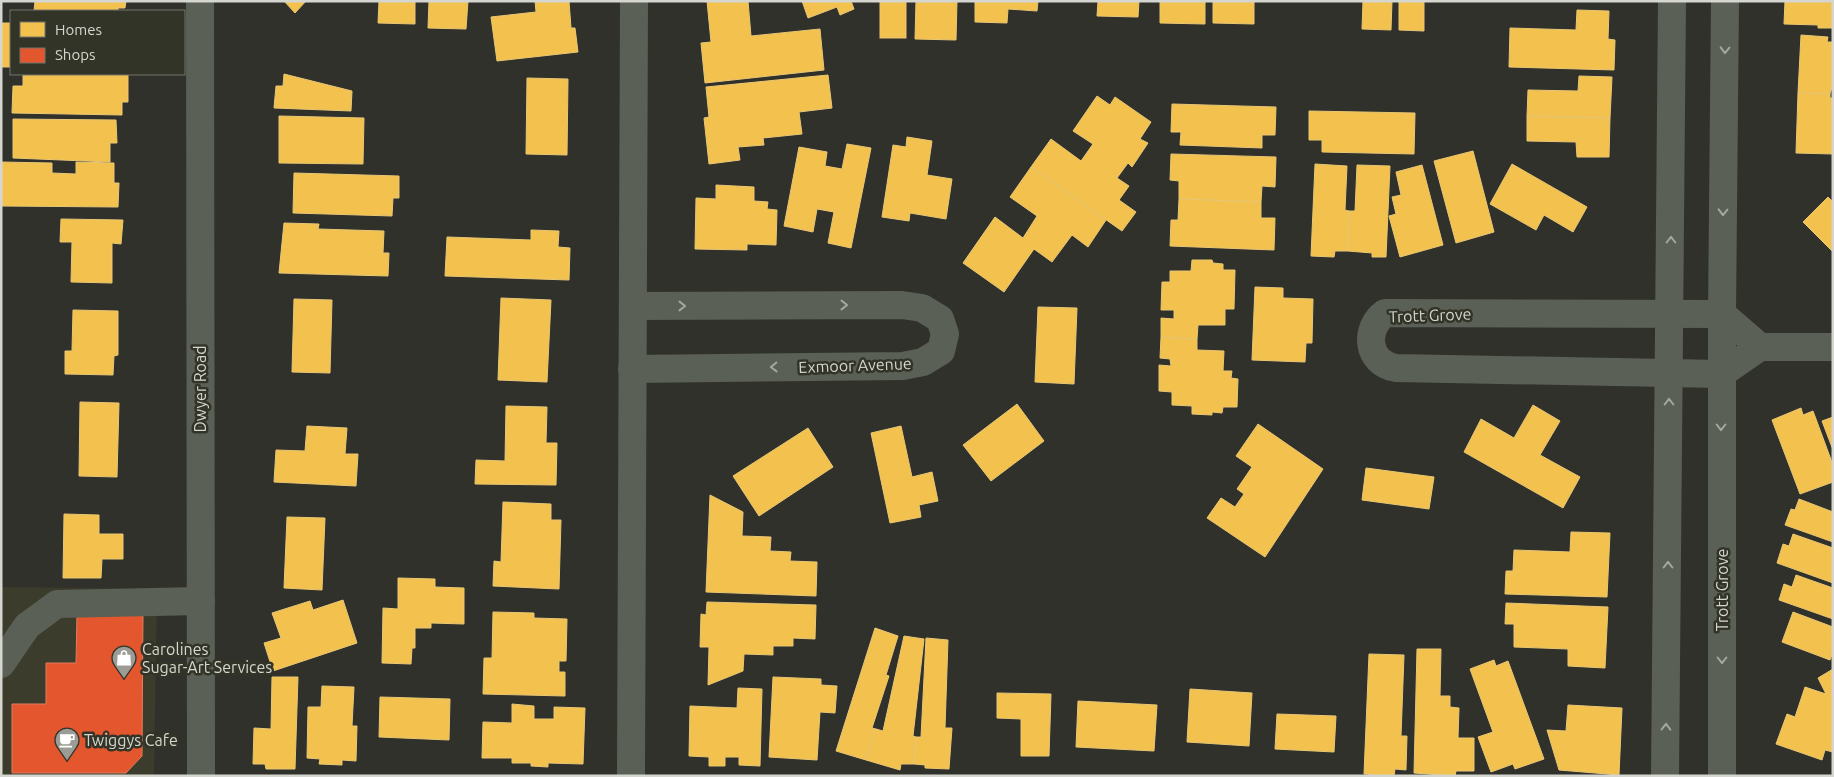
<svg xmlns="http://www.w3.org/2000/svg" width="1834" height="777" viewBox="0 0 1834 777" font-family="Ubuntu,sans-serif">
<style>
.built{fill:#3b3c2b}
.homes{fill:#f2c14e;stroke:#e9c775}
.shops{fill:#e4572e;stroke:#e07d5e}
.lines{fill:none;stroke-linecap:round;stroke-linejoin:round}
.minor{stroke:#5a6056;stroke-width:28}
.oneway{stroke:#a4a79f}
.labels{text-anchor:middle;stroke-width:5;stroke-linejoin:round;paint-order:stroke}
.street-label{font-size:16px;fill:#d5d6cf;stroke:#333428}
.poi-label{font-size:16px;fill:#d5d6cf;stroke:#333428;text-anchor:start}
</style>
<rect width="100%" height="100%" fill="#31312b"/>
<path class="built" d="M1 587 157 589 154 776H1Z"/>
<g class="homes">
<path d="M35 1H126L125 8H118V11H34Z"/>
<path d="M284 1H306L295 13Z"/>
<path d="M379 1H415V24L378 23Z"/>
<path d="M429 1H468L466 29 428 28Z"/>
<path d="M535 1H569L571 28H575L578 52 497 61 491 17 536 12Z"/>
<path d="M707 1H748L751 36 820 29 824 70 705 83 701 43 711 42Z"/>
<path d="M802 1H851L854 9 840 15 837 7 808 18Z"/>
<rect x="880" y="1" width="26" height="37"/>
<path d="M916 1H957L956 40 915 39Z"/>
<path d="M975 1H1038L1037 11 1008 9 1007 23 975 22Z"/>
<path d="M1098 1H1139L1138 17 1097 16Z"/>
<path d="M1160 1H1205V24L1160 23Z"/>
<path d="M1213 1H1254V24L1213 23Z"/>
<path d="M1363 1H1392L1391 30 1362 29Z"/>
<path d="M1399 1H1424V31L1399 30Z"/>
<path d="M1785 1H1833V28H1818V25L1784 24Z"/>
<path d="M1577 10 1609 11 1608 39 1615 40 1614 70 1509 67 1510 28 1576 30Z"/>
<rect x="1" y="23" width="10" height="44"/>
<path d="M1801 35 1828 37 1827 42H1833V90H1831L1830 94 1798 93Z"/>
<path d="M23 74H128V102H122V115L12 113 13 86H23Z"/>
<path d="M284 74 352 91 351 111 274 108 276 86H283Z"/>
<path d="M828 75 832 108 799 112 802 134 763 138 764 145 738 147 740 160 709 164 704 118 709 117 706 87Z"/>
<path d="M1579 76 1612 77 1610 118 1527 116 1528 90 1578 91Z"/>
<path d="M527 78 568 79 567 155 526 154Z"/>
<path d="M1798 93 1830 94V98H1833V154L1796 153Z"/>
<path d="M1097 96 1110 105 1115 97 1151 122 1140 139 1148 143 1132 167 1128 163 1117 178 1129 186 1119 200 1136 212 1122 231 1031 167 1051 139 1081 161 1093 144 1073 131Z"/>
<path d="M1172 104 1276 107 1275 135H1262V148L1180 145 1181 132H1171Z"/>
<path d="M1309 111 1415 113 1414 154 1322 152V140H1309Z"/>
<path d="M279 116 364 118 363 164 279 163Z"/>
<path d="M1527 116 1610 118 1609 157H1577L1576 142 1527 141Z"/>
<path d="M13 119 116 120 117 143H110V162L13 158Z"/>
<path d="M907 137 932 141 927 175 952 179 946 219 910 213 909 221 882 217 893 145 906 147Z"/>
<path d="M847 144 871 148 851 248 828 243 834 212 817 209 813 232 784 226 799 147 827 152 825 166 842 169Z"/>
<path d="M1473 151 1494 232 1456 243 1434 161Z"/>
<path d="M1171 154 1276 157 1275 187 1262 186 1261 202 1179 199V181L1170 180Z"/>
<path d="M1 162 52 163V173L76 174V162L114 163V183H119L118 207 1 206Z"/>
<path d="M1315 164 1347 166 1345 210 1349 211 1348 251H1335L1334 257 1311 256Z"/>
<path d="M1512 164 1587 207 1573 232 1544 215 1536 230 1490 204Z"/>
<path d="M1357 165 1390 166 1386 257H1372V253L1348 251 1349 211H1355Z"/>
<path d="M1422 165 1443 245 1400 257 1389 216 1396 214 1392 197 1401 195 1396 172Z"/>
<path d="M1031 167 1106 220 1088 247 1072 235 1052 262 1034 249 1004 292 963 263 995 217 1023 238 1037 216 1010 197Z"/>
<path d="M294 173 399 176V198H393L392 216 293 213Z"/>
<path d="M716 185 754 187V201L768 202 767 209 777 210 776 245 747 244V250L695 249 696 198 716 199Z"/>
<path d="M1828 197 1833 202V252L1803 222Z"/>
<path d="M1179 199 1261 202V218H1275L1274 250 1170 246 1171 220H1178Z"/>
<path d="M61 219 123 220 121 244 112 243V283L71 282 72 242H60Z"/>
<path d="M284 223 319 224 318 229 384 231 383 253H389L388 276 279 273Z"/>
<path d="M531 230 559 231 558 247 570 248 569 280 445 276 447 237 531 240Z"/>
<path d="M1192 260H1212L1213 263 1223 264V270H1235L1234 309H1225V325H1198L1197 339 1161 337V318L1174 319V310H1161L1162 282H1170V271H1191Z"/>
<path d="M1255 287 1283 288V298L1313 299 1312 343H1306L1305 362 1252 360Z"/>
<path d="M501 298 551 300 547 382 498 380Z"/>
<path d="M294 299 332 300 330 373 292 372Z"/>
<path d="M1038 307 1077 308 1074 384 1035 382Z"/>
<path d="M73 310 118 311V355L114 356 113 375 65 374V351H72Z"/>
<path d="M1161 337 1197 339V350L1224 351 1223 371H1232L1231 378 1238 379 1237 407H1223L1222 413 1212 412V415L1192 414V406L1172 405V392L1159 391V365L1171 366 1170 359 1160 358Z"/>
<path d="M80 402 119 403 117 477 79 476Z"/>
<path d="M1017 404 1044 441 991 481 963 445Z"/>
<path d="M1533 405 1560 421 1540 455 1580 477 1563 508 1464 452 1481 419 1514 438Z"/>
<path d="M506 406 547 407 546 443H557L556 485 475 484 476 460 505 461Z"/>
<path d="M1801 408 1803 415 1813 411 1833 465V482L1800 494 1772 420Z"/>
<path d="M1833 417V450L1822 421Z"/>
<path d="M1258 424 1323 469 1265 557 1207 518 1221 498 1235 507 1244 494 1237 489 1252 467 1236 456Z"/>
<path d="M307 426 347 428 345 454H358L356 486 274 482 276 450 305 451Z"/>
<path d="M901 426 912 477 932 472 938 501 919 505 921 517 890 523 871 433Z"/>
<path d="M808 428 833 467 759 516 733 476Z"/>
<path d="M1366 468 1434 477 1429 509 1362 500Z"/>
<path d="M710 495 743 512 742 536 771 537 770 551 791 552 790 561 817 562 816 596 706 592Z"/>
<path d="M1799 499 1833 512V542L1785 525 1791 509 1795 510Z"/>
<path d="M503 502 551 504V520H561L559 589 493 586 494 561 501 562Z"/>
<path d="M64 514 99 515V534H123V559H102L101 578H63Z"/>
<path d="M287 517 325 518 322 590 284 588Z"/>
<path d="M1571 532 1610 533 1607 597 1505 594 1506 571H1513L1514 550 1570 552Z"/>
<path d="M1793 534 1833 548V583L1777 563 1783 544 1789 546Z"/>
<path d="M1796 575 1833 588V619L1779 600 1784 584 1792 587Z"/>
<path d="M398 578 435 579V587L464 588V624L431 623V628H415V648H412L411 664 382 663 383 608 398 609Z"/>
<path d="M343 600 357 643 273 671 264 643 281 638 272 613 310 601 313 610Z"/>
<path d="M707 602 816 605 815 639 793 638V646H773V655L744 654 743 671 708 685 709 647H700L701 614 706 615Z"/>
<path d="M1506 603 1608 607 1605 668 1568 666V649L1514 647V624H1505Z"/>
<path d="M493 612 534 613V618L567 619 566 661H559V672H565V696L483 694 484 658H492Z"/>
<path d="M1793 612 1833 627V652L1830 660 1782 642Z"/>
<path d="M875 628 898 636 886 675 889 676 872 728 876 729 866 760 836 751Z"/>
<path d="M904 636 924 639 913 736 916 737 914 764H901L900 770 866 760 876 729 883 731Z"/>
<path d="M926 638 948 640 945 728H952L949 769 925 768V765L914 764 916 737H921Z"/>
<path d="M1417 649H1441L1440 696H1450V707L1459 708 1458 738H1474V771H1456L1455 776 1414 773Z"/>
<path d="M1369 654 1404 655 1401 736H1407L1406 770 1395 769 1394 776 1364 774Z"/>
<path d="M1494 660 1496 666 1508 661 1544 759 1515 769 1513 764 1491 772 1478 737 1493 732 1470 669Z"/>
<path d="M1833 669V752L1825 750 1822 760 1776 744 1787 714 1795 717 1805 687 1826 694 1818 678Z"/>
<path d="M272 677H298L295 769H266L265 764H253L254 728 271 729Z"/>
<path d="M773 677 821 679V685L837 686 835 713 820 712 817 760 769 757Z"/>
<path d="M322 686 354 687 352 726H357L356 761 342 760V765L319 764 320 759 307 758 308 707H321Z"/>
<path d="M738 688 762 689 760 766 739 765V757H725V766H709V757L689 756 690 706 737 708Z"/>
<path d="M1190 689 1252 693 1249 746 1187 742Z"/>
<path d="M997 693 1051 694 1049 756H1021V719L997 718Z"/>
<path d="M380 697 450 699 449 740 379 737Z"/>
<path d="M1078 701 1157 705 1154 751 1076 747Z"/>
<path d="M512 704 534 706V719H554V707L585 708 583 764 548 763V767L531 766V763H512V758H482L483 722 512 723Z"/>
<path d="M1568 705 1622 708 1619 775 1559 770 1547 730 1566 731Z"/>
<path d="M1277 714 1336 716 1334 752 1275 749Z"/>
</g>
<path class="shops" d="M77 614H143L142 756 126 773H12V704H46V663H76Z"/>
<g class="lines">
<g class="minor">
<path d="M200 1 201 776"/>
<path d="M1385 313 1722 314 1760 347 1721 374 1396 368C1366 363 1364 328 1385 313Z"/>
<path d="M1760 347H1833"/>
<path d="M632 369 903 366 923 362 941 351 945 334 940 319 922 308 902 305 633 306"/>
<path d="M1 664 27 626 57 604 201 601"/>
<path d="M631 776 634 1"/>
<path d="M1665 776 1672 1"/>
<path d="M1722 776V314L1725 1"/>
</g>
</g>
<defs><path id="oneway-chevron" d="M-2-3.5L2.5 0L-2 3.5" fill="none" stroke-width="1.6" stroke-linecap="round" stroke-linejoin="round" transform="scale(1.25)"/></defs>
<g class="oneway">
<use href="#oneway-chevron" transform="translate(1725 50) rotate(91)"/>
<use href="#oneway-chevron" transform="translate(1723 212) rotate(91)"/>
<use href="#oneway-chevron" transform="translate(1671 240) rotate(-90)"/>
<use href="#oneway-chevron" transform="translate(844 305)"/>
<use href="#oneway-chevron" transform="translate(682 306)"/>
<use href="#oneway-chevron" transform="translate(774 367) rotate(179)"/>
<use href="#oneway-chevron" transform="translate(1669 402) rotate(-90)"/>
<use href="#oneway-chevron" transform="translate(1721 427) rotate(90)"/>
<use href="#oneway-chevron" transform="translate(1668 565) rotate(-90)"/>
<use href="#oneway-chevron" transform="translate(1722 660) rotate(90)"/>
<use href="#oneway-chevron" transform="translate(1666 727) rotate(-89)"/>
</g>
<defs>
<symbol id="shop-pin" viewBox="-11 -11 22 30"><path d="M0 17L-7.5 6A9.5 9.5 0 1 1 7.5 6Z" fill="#9c9c96" stroke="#333428"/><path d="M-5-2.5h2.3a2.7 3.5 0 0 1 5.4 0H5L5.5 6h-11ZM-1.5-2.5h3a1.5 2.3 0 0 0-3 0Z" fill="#fff"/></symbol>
<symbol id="cafe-pin" viewBox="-11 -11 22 30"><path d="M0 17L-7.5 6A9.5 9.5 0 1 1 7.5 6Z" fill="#9c9c96" stroke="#333428"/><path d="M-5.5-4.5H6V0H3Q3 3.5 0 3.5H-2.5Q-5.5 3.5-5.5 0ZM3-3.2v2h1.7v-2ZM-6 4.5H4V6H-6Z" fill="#fff"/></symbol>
</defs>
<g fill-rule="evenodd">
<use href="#shop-pin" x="110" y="644" width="28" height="38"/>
<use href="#cafe-pin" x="53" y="726" width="28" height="38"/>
</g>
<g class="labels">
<g class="street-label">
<text transform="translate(1430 315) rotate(-2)" y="6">Trott Grove</text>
<text transform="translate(855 365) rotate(-2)" y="6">Exmoor Avenue</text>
<text transform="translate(200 389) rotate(-90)" y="6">Dwyer Road</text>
<text transform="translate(1722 590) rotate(-90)" y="6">Trott Grove</text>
</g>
<g class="poi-label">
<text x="142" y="655">Carolines<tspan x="142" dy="18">Sugar-Art Services</tspan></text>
<text x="84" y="746">Twiggys Cafe</text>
</g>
</g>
<rect width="1834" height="777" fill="none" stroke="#d5d6cf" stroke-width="5"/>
<rect x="10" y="10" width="175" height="65" fill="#333428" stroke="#74756b"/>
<rect x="20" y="22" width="25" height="15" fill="#f2c14e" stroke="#74756b"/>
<text x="55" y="35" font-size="15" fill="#d5d6cf">Homes</text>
<rect x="20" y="48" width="25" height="15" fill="#e4572e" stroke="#74756b"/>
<text x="55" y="60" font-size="15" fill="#d5d6cf">Shops</text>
</svg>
